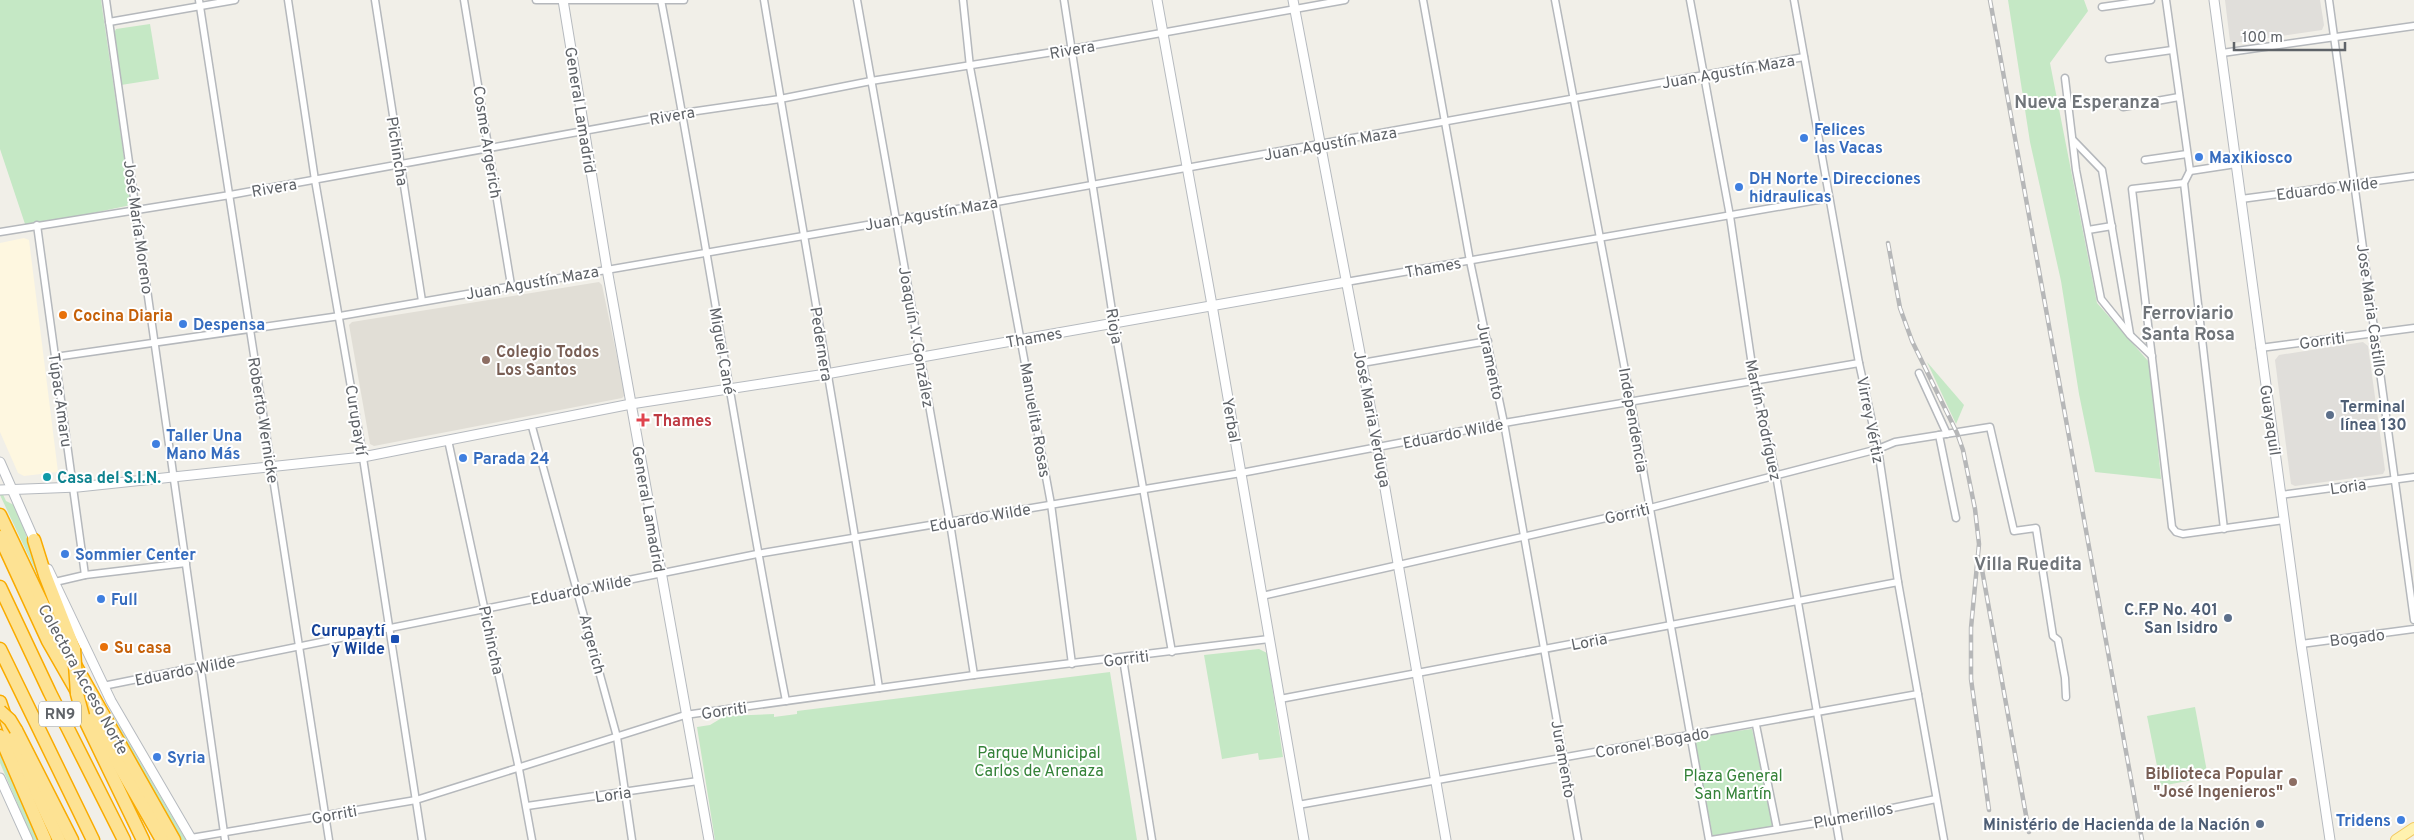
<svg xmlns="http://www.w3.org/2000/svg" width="2414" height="840" viewBox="0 0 2414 840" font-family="Overpass,sans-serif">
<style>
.commercial{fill:#fef7e0}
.industrial{fill:#e0deda}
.education{fill:#e1ded6}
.green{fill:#c5e8c5}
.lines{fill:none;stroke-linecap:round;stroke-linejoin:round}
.street-casing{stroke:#b5b8bc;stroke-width:9}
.secondary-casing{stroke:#b6babf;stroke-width:11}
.primary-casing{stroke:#f2c960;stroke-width:12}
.highway-casing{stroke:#f9ab00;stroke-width:15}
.street{stroke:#fff;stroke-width:6}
.secondary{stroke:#fff;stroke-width:9}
.primary{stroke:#fff2af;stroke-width:10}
.highway{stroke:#fde293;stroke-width:12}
.rail-casing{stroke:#b6b7b8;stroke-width:4.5}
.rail{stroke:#fff;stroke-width:2.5;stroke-dasharray:8;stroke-linecap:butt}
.highway-bridge-casing{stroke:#f9ab00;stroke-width:15;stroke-linecap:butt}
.highway-bridge{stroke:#fde293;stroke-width:12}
.shop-dot{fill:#3f7fe0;stroke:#fff;stroke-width:2}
.food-dot{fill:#e8710a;stroke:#fff;stroke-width:2}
.education-dot{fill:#8d6e63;stroke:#fff;stroke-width:2}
.service-dot{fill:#5c6f8a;stroke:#fff;stroke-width:2}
.health-dot{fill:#e0444e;stroke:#fff;stroke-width:2}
.culture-dot{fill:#0f9aa8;stroke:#fff;stroke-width:2}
.transit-dot{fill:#1a4fb4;stroke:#fff;stroke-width:2}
.labels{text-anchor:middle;stroke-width:4;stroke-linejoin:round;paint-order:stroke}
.shield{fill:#fff;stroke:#8f9295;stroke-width:1}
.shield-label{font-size:15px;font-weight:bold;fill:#5f6368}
.street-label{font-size:16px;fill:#5f6368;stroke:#fff}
.shop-label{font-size:16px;font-weight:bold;fill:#366cbe;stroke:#fff;text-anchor:start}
.food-label{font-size:16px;font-weight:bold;fill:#c56008;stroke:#fff;text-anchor:start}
.education-label{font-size:16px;font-weight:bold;fill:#785e54;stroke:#fff;text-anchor:start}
.service-label{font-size:16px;font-weight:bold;fill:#4e5e75;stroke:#fff;text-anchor:end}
.health-label{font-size:16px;font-weight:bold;fill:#be3a42;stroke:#fff;text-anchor:start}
.culture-label{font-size:16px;font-weight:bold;fill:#0d838f;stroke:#fff;text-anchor:start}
.transit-label{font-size:16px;font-weight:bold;fill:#164399;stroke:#fff;text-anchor:end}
.park-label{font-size:16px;fill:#348238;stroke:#fff}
.neighbourhood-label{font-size:18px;font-weight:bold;fill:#70757a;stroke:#fff}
</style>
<rect width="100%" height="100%" fill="#f1efe8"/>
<path class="commercial" d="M24 238 29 240 58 472 24 476 18 473 0 432V243Z"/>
<g class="industrial">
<path d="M2225 0H2320L2324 25 2322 30 2234 43 2230 41Z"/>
<path d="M2363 342 2368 346 2385 470 2383 474 2295 486 2291 484 2275 360 2279 355Z"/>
</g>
<path class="education" d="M599 282 602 285 625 395 622 398 374 446 370 444 349 325 352 322Z"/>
<g class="green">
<path d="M0 0H101L131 205 26 227 0 149Z"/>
<path d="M2008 0H2084L2088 11 2050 63 2097 303 2149 362 2161 479 2095 472 2079 394 2061 281 2030 142Z"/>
<path d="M150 24 159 79 121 85 114 33 116 29Z"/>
<path d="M1927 362 1964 405 1956 424Z"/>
<path d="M0 488 6 501 14 505 18 513 52 606 0 495Z"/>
<path d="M1259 649 1267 653 1283 757 1259 760 1258 753 1222 759 1204 655Z"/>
<path d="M1110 672 1137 840H715L697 727 710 725 725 716 774 714V717L797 714V711Z"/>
<path d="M108 707 186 840H181L125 744 127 742Z"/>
<path d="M2195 707 2208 777 2161 786 2147 716Z"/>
<path d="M1752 729 1773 827 1713 837 1694 741 1699 736Z"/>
<path d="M0 754 38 840H33L0 763Z"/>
</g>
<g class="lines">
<defs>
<g id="street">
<path d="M106 0 225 840"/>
<path d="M199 0 329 840"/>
<path d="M288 0 315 180 361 445 422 840"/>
<path d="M375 0 422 301"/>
<path d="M464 0 511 285"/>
<path d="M536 0H684"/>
<path d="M661 0C706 233 740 468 786 701"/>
<path d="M764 0C802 229 844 458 879 688"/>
<path d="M857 0 950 523 974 675"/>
<path d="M963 0 970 67 1051 504 1072 664"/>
<path d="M1064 0 1114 324 1172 652"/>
<path d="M1423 0 1470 261 1504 423 1578 840"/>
<path d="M1555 0 1631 402 1709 840"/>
<path d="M1690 0 1730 216 1754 379 1776 475 1839 840"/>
<path d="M1794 0 1859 363 1878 449 1898 582 1944 840"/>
<path d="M2166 0 2190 171 2184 183 2224 529"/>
<path d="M2329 0 2414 620"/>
<path d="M2102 7 2151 0"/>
<path d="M109 22 235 0"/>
<path d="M2222 53 2414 26"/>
<path d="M2109 59 2172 50"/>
<path d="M2065 78 2076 170 2101 299 2130 335 2152 356"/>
<path d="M2123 107 2179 97"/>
<path d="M2074 141 2102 170 2130 334"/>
<path d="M2145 160 2187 154"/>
<path d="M2190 171 2236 164"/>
<path d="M2184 183 2132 189 2172 527 2176 532 2183 534 2284 520"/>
<path d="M2241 199 2414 176"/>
<path d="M37 225 85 575"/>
<path d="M2088 230 2112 226"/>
<path d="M0 232 230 195 683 113 780 99 871 81 1072 49 1345 0"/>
<path d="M1346 282 1829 198"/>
<path d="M2260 348 2414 328"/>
<path d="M55 357 340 316 896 220 1804 57"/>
<path d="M1362 363 1488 341"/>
<path d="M1919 373 1947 434"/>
<path d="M531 423 617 737 632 840"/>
<path d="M1939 435 1956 518"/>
<path d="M448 440 519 769 532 840"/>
<path d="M2281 495 2414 477"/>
<path d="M55 582 85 575 186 563"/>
<path d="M1262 596 1650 508 1878 449 1895 442 1990 427 2014 531 2036 528 2053 636 2058 640 2065 678 2066 697"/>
<path d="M2301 644 2414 629"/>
<path d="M1123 659 1152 840"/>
<path d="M103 686 757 554 1241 473 1504 423 1859 363"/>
<path d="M1280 699 1898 582"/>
<path d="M1756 725 1777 829"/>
<path d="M1298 805 1918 694"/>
<path d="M527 806 698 781"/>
<path d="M191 838 416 800 685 715 974 675 1269 639"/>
<path d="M1711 840 1835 820 1936 799"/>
</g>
<g id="secondary">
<path d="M563 0 607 269 709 840"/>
<path d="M1157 0 1212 305 1304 840"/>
<path d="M1293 0 1378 448 1446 840"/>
<path d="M2214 0 2301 644 2330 840"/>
<path d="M0 462 36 544"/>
<path d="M0 490 78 487 363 457 631 404 826 374 1346 282"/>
<path d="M48 569 111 701 192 840"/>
<path d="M0 778 28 840"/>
</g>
<path id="primary" d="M2396 840 2414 828"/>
<g id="highway">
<path d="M0 515 52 624 174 840"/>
<path d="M0 537 48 641 162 840"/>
<path d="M34 540 45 575 74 649"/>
<path d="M0 587 50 693 124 840"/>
<path d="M0 649 93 840"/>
<path d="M0 702 16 749 59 840"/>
<path d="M83 716 143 840"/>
<path d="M16 730 72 840"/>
<path d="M0 736 45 840"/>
</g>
</defs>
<use href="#street" class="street-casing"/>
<use href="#secondary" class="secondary-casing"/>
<use href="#primary" class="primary-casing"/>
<use href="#highway" class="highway-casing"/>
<use href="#street" class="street"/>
<use href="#secondary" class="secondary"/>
<use href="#primary" class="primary"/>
<use href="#highway" class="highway"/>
<defs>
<g id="rail">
<path d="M1990 0 2142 840"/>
<path d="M1888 243 1900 308 1912 341 1957 433 1963 450 1975 509 1979 544 1971 628V679L1989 810"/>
<path d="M1981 564 2029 832"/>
</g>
</defs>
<use href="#rail" class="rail-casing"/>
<use href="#rail" class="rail"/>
<defs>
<g id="highway-bridge">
<path d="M74 649 77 694 83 716"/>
<path d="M0 711 10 720 16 730"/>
</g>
</defs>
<use href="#highway-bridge" class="highway-bridge-casing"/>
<use href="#highway-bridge" class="highway-bridge"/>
</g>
<g class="shop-dot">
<circle cx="1804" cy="138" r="5"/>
<circle cx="2199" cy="157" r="5"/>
<circle cx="1739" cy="187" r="5"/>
<circle cx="183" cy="324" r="5"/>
<circle cx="156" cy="444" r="5"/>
<circle cx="463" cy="458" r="5"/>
<circle cx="65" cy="554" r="5"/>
<circle cx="101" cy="599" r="5"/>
<circle cx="157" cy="757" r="5"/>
<circle cx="2401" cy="820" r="5"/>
</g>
<g class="food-dot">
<circle cx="63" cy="315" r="5"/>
<circle cx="104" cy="647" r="5"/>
</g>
<g class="education-dot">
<circle cx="486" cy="360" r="5"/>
<circle cx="2293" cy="782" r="5"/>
</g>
<g class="service-dot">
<circle cx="2330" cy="415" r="5"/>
<circle cx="2228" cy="618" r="5"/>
<circle cx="2260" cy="824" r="5"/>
</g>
<path class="health-dot" d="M640.5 412.5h5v5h5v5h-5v5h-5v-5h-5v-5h5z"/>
<circle class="culture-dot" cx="47" cy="477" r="5"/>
<rect class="transit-dot" x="390" y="634" width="10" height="10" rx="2.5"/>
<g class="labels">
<rect class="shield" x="39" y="701.5" width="42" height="25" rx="4"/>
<g class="shield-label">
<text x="60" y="719">RN9</text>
</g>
<g class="street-label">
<text transform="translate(1072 49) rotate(-10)" y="6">Rivera</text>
<text transform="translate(1728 71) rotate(-10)" y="6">Juan Agustín Maza</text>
<text transform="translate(581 110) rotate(81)" y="6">General Lamadrid</text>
<text transform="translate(672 115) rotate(-10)" y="6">Rivera</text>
<text transform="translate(488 142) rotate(81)" y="6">Cosme Argerich</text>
<text transform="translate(1330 143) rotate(-10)" y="6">Juan Agustín Maza</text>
<text transform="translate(398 151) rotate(81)" y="6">Pichincha</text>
<text transform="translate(274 187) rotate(-10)" y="6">Rivera</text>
<text transform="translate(2327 188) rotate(-7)" y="6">Eduardo Wilde</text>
<text transform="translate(931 213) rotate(-10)" y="6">Juan Agustín Maza</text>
<text transform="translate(139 227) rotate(82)" y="6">José María Moreno</text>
<text transform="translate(1433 267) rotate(-10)" y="6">Thames</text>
<text transform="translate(532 282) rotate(-10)" y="6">Juan Agustín Maza</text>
<text transform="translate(2372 310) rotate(82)" y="6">Jose Maria Castillo</text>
<text transform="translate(1115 326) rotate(80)" y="6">Rioja</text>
<text transform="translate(917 337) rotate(80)" y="6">Joaquín V. González</text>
<text transform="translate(1034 337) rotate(-10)" y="6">Thames</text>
<text transform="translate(2322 340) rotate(-8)" y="6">Gorriti</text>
<text transform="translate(822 344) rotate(81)" y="6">Pedernera</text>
<text transform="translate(723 351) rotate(80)" y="6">Miguel Cané</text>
<text transform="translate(1491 361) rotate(78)" y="6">Juramento</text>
<text transform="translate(61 400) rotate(82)" y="6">Túpac Amaru</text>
<text transform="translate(1373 419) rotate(79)" y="6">José Maria Verduga</text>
<text transform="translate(264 420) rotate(81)" y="6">Roberto Wernicke</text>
<text transform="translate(357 420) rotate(81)" y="6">Curupaytí</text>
<text transform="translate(1036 420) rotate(80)" y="6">Manuelita Rosas</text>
<text transform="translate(1232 420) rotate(80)" y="6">Yerbal</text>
<text transform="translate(1634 420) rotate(80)" y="6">Independencia</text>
<text transform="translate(1764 420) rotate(78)" y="6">Martín Rodríguez</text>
<text transform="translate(1871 420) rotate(79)" y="6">Virrey Vértiz</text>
<text transform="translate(2271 420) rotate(82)" y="6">Guayaquil</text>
<text transform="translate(1453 433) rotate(-11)" y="6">Eduardo Wilde</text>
<text transform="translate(2348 486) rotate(-8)" y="6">Loria</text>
<text transform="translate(649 509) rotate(80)" y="6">General Lamadrid</text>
<text transform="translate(1627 513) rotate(-13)" y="6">Gorriti</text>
<text transform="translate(980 517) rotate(-10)" y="6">Eduardo Wilde</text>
<text transform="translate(581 589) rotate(-11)" y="6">Eduardo Wilde</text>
<text transform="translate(2357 637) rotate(-7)" y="6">Bogado</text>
<text transform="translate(492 640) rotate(78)" y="6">Pichincha</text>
<text transform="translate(1589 641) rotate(-11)" y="6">Loria</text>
<text transform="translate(593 644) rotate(75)" y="6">Argerich</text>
<text transform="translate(1126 658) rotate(-7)" y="6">Gorriti</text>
<text transform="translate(185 670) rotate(-11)" y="6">Eduardo Wilde</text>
<text transform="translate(84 679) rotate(61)" y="6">Colectora Acceso Norte</text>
<text transform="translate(724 710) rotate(-8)" y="6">Gorriti</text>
<text transform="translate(1652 742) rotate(-10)" y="6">Coronel Bogado</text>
<text transform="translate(1564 759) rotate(80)" y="6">Juramento</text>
<text transform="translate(613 794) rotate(-8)" y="6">Loria</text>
<text transform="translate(334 814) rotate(-10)" y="6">Gorriti</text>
<text transform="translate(1853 815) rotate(-11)" y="6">Plumerillos</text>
</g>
<g class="shop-label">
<text x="1814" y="135">Felices<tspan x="1814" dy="18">las Vacas</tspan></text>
<text x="2209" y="163">Maxikiosco</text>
<text x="1749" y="184">DH Norte - Direcciones<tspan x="1749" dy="18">hidraulicas</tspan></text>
<text x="193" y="330">Despensa</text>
<text x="166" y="441">Taller Una<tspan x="166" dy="18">Mano Más</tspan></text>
<text x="473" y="464">Parada 24</text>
<text x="75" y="560">Sommier Center</text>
<text x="111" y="605">Full</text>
<text x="167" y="763">Syria</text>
<text x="2391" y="826" text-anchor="end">Tridens</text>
</g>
<g class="food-label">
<text x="73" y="321">Cocina Diaria</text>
<text x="114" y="653">Su casa</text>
</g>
<g class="education-label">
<text x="496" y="357">Colegio Todos<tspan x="496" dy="18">Los Santos</tspan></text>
<text x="2283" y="779" text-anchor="end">Biblioteca Popular<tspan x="2283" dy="18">"José Ingenieros"</tspan></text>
</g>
<g class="service-label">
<text x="2340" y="412" text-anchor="start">Terminal<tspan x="2340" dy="18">línea 130</tspan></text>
<text x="2218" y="615">C.F.P No. 401<tspan x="2218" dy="18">San Isidro</tspan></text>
<text x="2250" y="830">Ministério de Hacienda de la Nación</text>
</g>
<g class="health-label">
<text x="653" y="426">Thames</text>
</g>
<g class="culture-label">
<text x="57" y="483">Casa del S.I.N.</text>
</g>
<g class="transit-label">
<text x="385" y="636">Curupaytí<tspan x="385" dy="18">y Wilde</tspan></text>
</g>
<g class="park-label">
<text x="1039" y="758">Parque Municipal<tspan x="1039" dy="18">Carlos de Arenaza</tspan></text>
<text x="1733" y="781">Plaza General<tspan x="1733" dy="18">San Martín</tspan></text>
</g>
<g class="neighbourhood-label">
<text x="2087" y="108">Nueva Esperanza</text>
<text x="2188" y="319">Ferroviario<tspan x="2188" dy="21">Santa Rosa</tspan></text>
<text x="2028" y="570">Villa Ruedita</text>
</g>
</g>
<path d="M2234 42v8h111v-8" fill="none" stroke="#5f6368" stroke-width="2.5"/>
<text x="2242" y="42" font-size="15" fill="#5f6368" stroke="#ffffff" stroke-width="4" paint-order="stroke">100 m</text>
</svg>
